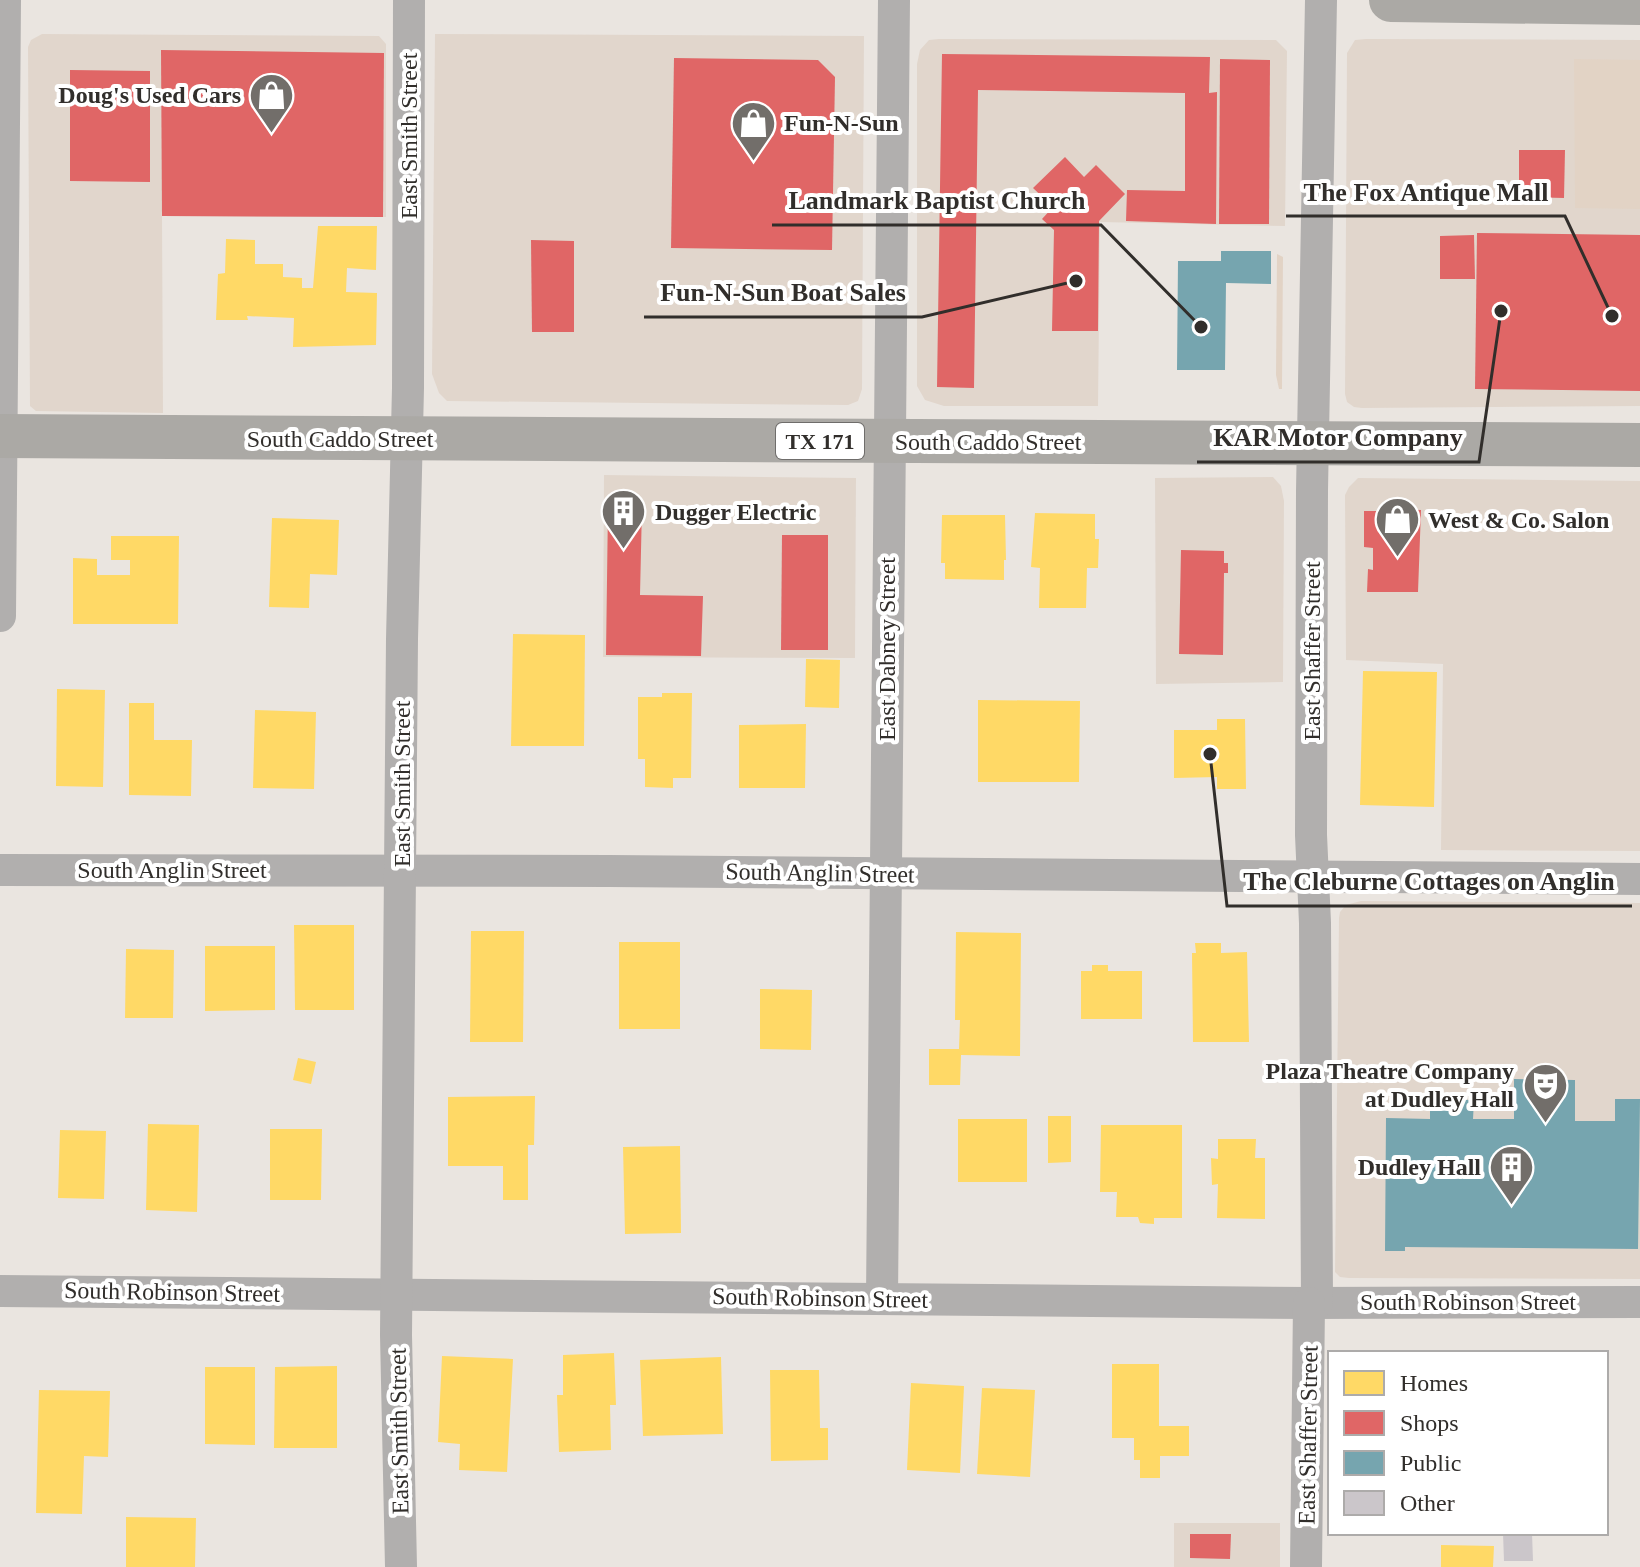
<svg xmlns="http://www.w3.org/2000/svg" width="1640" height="1567" viewBox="0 0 1640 1567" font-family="Georgia,serif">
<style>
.built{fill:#e1d6cc}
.green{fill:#e2d3c5}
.homes{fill:#ffd966}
.shops{fill:#e06666}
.public{fill:#76a5af}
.building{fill:#cbc6ca}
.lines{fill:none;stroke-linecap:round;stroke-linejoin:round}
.minor{stroke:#b1afae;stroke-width:32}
.primary{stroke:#aba9a5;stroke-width:44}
.labels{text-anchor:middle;stroke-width:8;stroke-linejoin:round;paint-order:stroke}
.shield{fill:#fff;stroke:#6f6d6b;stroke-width:2}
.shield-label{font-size:22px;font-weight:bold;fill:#312e2b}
.poi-label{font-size:24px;font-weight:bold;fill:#312e2b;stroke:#fff;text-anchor:end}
.street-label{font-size:24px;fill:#312e2b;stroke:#fff}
.leader{fill:none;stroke:#312e2b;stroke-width:3}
.callout-dot{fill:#312e2b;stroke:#fff;stroke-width:3}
.callout-label{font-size:26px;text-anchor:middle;font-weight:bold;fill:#312e2b;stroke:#fff;stroke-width:8;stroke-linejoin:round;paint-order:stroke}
</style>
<rect width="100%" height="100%" fill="#eae5e0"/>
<g class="built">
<path d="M42 34 379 36 386 44V217L162 216 163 413 36 411 30 406 28 47 31 40Z"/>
<path d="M435 34 864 36 862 389 858 401 848 405 447 401 439 393 432 374Z"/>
<path d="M939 39 1276 40 1287 51 1285 226 1100 222 1098 406H944L925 400 917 386V64L920 50 929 40Z"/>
<path d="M1366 39 1640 40V406L1362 408 1354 407 1347 402 1345 394 1347 53 1355 40Z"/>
<path d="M604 475 856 478 855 658 603 657Z"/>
<path d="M1273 477 1281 486 1284 501 1283 682 1156 684 1155 478Z"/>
<path d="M1358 478 1640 481V851L1441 850 1443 664 1346 660 1345 495 1349 487Z"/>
<path d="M1361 901 1640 903V1279L1349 1278 1340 1277 1335 1272 1339 918 1340 912 1346 905Z"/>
<rect x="1174" y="1523" width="106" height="44"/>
</g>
<g class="green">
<path d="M1574 59 1640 60V209L1575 208Z"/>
<path d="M1277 254 1283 257 1282 389H1279L1276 375Z"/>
</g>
<g class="homes">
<path d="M318 226H377L376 270 347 268 346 292 377 293 376 345 293 347 294 318 247 316 248 320H216L218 274 225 273 226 239 255 240V264H283V277L302 278V288H313Z"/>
<path d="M1035 513 1095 514V539H1099L1098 568H1087L1086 608H1039L1040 568 1031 567Z"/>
<path d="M942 515H1005L1006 560H1004V580L945 579V563H941Z"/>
<path d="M272 518 339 520 337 575 310 574 309 608 269 607Z"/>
<path d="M111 536H179L178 624H73V558L97 559V575H130V560H111Z"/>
<path d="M513 634 585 635 584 746H511Z"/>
<path d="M806 659 840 660 839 708 805 707Z"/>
<path d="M1363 671 1437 672 1434 807 1360 805Z"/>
<path d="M57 689 105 690 103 787 56 786Z"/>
<path d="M662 693H692L691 778H673V788L645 787V759H638V697H662Z"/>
<path d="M978 700 1080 701 1079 782H978Z"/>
<path d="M129 703H154V740H192L191 796 129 795Z"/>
<path d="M255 710 316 712 314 789 253 788Z"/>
<path d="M1217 719H1245L1246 789H1217V777L1174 778V730H1217Z"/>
<path d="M806 724 805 788H739V725Z"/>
<path d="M294 925H354V1010H295Z"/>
<path d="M471 931H524L523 1042H470Z"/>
<path d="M956 932 1021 933 1020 1056 961 1055 960 1085H929V1049H959L960 1020H955Z"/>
<rect x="619" y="942" width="61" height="87"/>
<path d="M1195 943H1221V953L1247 952 1249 1042H1193L1192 953H1196Z"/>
<path d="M205 946H275V1010L205 1011Z"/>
<path d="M126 949 174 950 173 1018H125Z"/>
<path d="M1092 965H1108V971H1142V1019H1081V971H1092Z"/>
<path d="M760 989 812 990 811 1050 760 1049Z"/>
<path d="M298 1058 316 1062 311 1084 293 1080Z"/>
<path d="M535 1096 534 1145H528V1200H503V1166H448V1097Z"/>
<path d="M1048 1116H1071V1162L1048 1163Z"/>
<rect x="958" y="1119" width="69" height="63"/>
<path d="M148 1124 199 1125 197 1212 146 1210Z"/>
<path d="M1101 1125H1182V1218H1154V1224L1140 1223 1138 1217H1116L1117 1192H1100Z"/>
<path d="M270 1129H322L321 1200H270Z"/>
<path d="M60 1130 106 1131 104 1199 58 1198Z"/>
<path d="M1218 1139H1256L1255 1158H1265V1219L1217 1218 1218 1184 1212 1185 1211 1158 1218 1159Z"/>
<path d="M680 1146 681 1233 625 1234 623 1147Z"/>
<path d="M614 1353 616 1405H610L611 1450 559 1452 557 1395H563V1355Z"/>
<path d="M442 1356 513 1359 507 1472 459 1470 460 1444 438 1442Z"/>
<path d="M721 1357 723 1434 643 1436 640 1360Z"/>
<path d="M1112 1364H1159V1426H1189V1456H1160V1478H1140V1460H1134V1438H1112Z"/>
<path d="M337 1366V1448H274L275 1367Z"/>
<path d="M205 1367H255V1445L205 1444Z"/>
<path d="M770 1370H819L820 1428H828V1460L771 1461Z"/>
<path d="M911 1383 964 1386 960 1473 907 1470Z"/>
<path d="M982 1388 1035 1390 1030 1477 977 1474Z"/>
<path d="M39 1390 110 1391 108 1457 84 1456 82 1514 36 1513Z"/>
<path d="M126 1517 196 1518 195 1567H126Z"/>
<path d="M1441 1545 1494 1546 1493 1567H1441Z"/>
</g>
<g class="shops">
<path d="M161 50 384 53 383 217 162 216Z"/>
<path d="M942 54 1210 57 1209 93 1217 92 1216 224 1126 221 1127 190 1185 191V93L978 90 974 388 937 387Z"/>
<path d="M674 58 818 60 835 77 832 250 671 248Z"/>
<path d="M1220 59 1270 60 1269 224H1219Z"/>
<path d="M70 70 150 71V182L70 181Z"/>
<path d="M1519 150H1565L1564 198 1519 197Z"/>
<path d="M1065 157 1084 177 1096 165 1125 194 1099 221 1098 331H1052L1054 230 1042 219 1053 207 1033 188Z"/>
<path d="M1477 233 1640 235V391L1475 389Z"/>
<path d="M1474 235 1475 279H1440V236Z"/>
<path d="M531 240 574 241V332H532Z"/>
<path d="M608 506 642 507 640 595 703 596 701 656 606 655Z"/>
<path d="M1397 509 1421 510 1418 592H1367L1368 569 1373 570V548L1364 547V511H1397Z"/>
<path d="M782 535H828V650H781Z"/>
<path d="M1181 550 1224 551V563H1228V573H1224L1223 655 1179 654Z"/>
<path d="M1190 1534H1231L1230 1559 1190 1558Z"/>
</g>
<g class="public">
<path d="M1221 251H1271V284L1226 283 1225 370H1177L1178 261H1221Z"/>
<path d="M1514 1079 1575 1080V1121H1615V1099H1640L1638 1249 1405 1247V1251H1385L1386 1118 1430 1119V1099L1474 1100 1473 1119H1514Z"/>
</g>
<path class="building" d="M1503 1533H1532L1533 1561H1504Z"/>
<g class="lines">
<g class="minor">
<path d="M0 616 5 0"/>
<path d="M0 870 610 871 1640 879"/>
<path d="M0 1291 1309 1303 1640 1302"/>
<path d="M882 1298 894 0"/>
<path d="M1317 1303 1315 923 1311 835 1312 491 1321 0"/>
<path d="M401 1567 396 1335 402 639 408 388 409 0"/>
<path d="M1306 1567 1309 1303"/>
</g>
<g class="primary">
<path d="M1391 0 1640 3"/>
<path d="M0 436 1640 445"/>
</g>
</g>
<defs>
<symbol id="shop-pin" viewBox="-11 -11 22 30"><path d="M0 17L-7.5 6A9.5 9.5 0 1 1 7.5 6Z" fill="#726e6a" stroke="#fff"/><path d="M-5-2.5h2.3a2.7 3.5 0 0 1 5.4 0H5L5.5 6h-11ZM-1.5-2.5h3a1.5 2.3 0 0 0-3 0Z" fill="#fff"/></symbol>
<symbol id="building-pin" viewBox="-11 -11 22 30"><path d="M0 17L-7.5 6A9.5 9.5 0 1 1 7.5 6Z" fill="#726e6a" stroke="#fff"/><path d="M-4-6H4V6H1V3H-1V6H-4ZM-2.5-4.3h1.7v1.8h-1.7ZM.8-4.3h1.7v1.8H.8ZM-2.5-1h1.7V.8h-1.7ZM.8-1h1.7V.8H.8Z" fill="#fff"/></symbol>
<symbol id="theatre-pin" viewBox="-11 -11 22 30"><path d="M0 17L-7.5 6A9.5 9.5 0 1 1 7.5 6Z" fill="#726e6a" stroke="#fff"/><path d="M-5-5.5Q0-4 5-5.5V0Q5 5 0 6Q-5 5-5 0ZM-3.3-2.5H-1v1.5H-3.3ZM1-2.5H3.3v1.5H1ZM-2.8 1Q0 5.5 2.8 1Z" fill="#fff"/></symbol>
</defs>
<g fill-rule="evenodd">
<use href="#shop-pin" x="246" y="70" width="51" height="69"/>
<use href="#shop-pin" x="728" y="98" width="51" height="69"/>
<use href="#building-pin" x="598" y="486" width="51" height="69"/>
<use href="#shop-pin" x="1372" y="494" width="51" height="69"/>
<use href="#theatre-pin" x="1520" y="1060" width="51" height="69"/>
<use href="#building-pin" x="1486" y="1142" width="51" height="69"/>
</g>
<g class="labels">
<rect class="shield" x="776" y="423" width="88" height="36" rx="6"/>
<g class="shield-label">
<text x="820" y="449">TX 171</text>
</g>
<g class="poi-label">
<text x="241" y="103">Doug's Used Cars</text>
<text x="784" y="131" text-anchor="start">Fun-N-Sun</text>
<text x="655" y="520" text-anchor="start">Dugger Electric</text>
<text x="1428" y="528" text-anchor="start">West &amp; Co. Salon</text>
<text x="1514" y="1079">Plaza Theatre Company<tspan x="1514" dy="28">at Dudley Hall</tspan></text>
<text x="1481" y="1175">Dudley Hall</text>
</g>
<g class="street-label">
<text transform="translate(409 136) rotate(-90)" y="8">East Smith Street</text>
<text x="340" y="447">South Caddo Street</text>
<text x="988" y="450">South Caddo Street</text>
<text transform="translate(887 649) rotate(-90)" y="8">East Dabney Street</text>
<text transform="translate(1312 651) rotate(-90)" y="8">East Shaffer Street</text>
<text transform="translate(402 784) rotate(-90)" y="8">East Smith Street</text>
<text x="172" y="878">South Anglin Street</text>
<text transform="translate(820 873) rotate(1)" y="8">South Anglin Street</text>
<text transform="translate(172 1292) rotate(1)" y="8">South Robinson Street</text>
<text transform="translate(820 1298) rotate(1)" y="8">South Robinson Street</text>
<text x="1468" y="1310">South Robinson Street</text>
<text transform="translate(399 1431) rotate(-91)" y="8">East Smith Street</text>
<text transform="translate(1308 1435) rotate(-89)" y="8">East Shaffer Street</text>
</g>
</g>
<path class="leader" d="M1612 316L1565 216H1286M1201 327L1101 225H772M1076 281L922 317H644M1501 311L1479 462H1197M1210 754L1227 906H1632"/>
<g class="callout-dot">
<circle cx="1612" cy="316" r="8"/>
<circle cx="1201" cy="327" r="8"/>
<circle cx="1076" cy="281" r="8"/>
<circle cx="1501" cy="311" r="8"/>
<circle cx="1210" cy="754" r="8"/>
</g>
<g class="callout-label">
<text x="1426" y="201">The Fox Antique Mall</text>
<text x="937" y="209">Landmark Baptist Church</text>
<text x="783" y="301">Fun-N-Sun Boat Sales</text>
<text x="1338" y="446">KAR Motor Company</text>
<text x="1429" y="890">The Cleburne Cottages on Anglin</text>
</g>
<rect x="1328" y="1351" width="280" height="184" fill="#ffffff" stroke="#adabaa" stroke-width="2"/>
<rect x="1344" y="1371" width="40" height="24" fill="#ffd966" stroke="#adabaa" stroke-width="2"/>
<text x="1400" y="1391" font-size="24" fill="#312e2b">Homes</text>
<rect x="1344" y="1411" width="40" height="24" fill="#e06666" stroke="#adabaa" stroke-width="2"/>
<text x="1400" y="1431" font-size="24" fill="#312e2b">Shops</text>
<rect x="1344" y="1451" width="40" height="24" fill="#76a5af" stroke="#adabaa" stroke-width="2"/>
<text x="1400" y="1471" font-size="24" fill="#312e2b">Public</text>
<rect x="1344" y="1491" width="40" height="24" fill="#cbc6ca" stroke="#adabaa" stroke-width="2"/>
<text x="1400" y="1511" font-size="24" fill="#312e2b">Other</text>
</svg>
